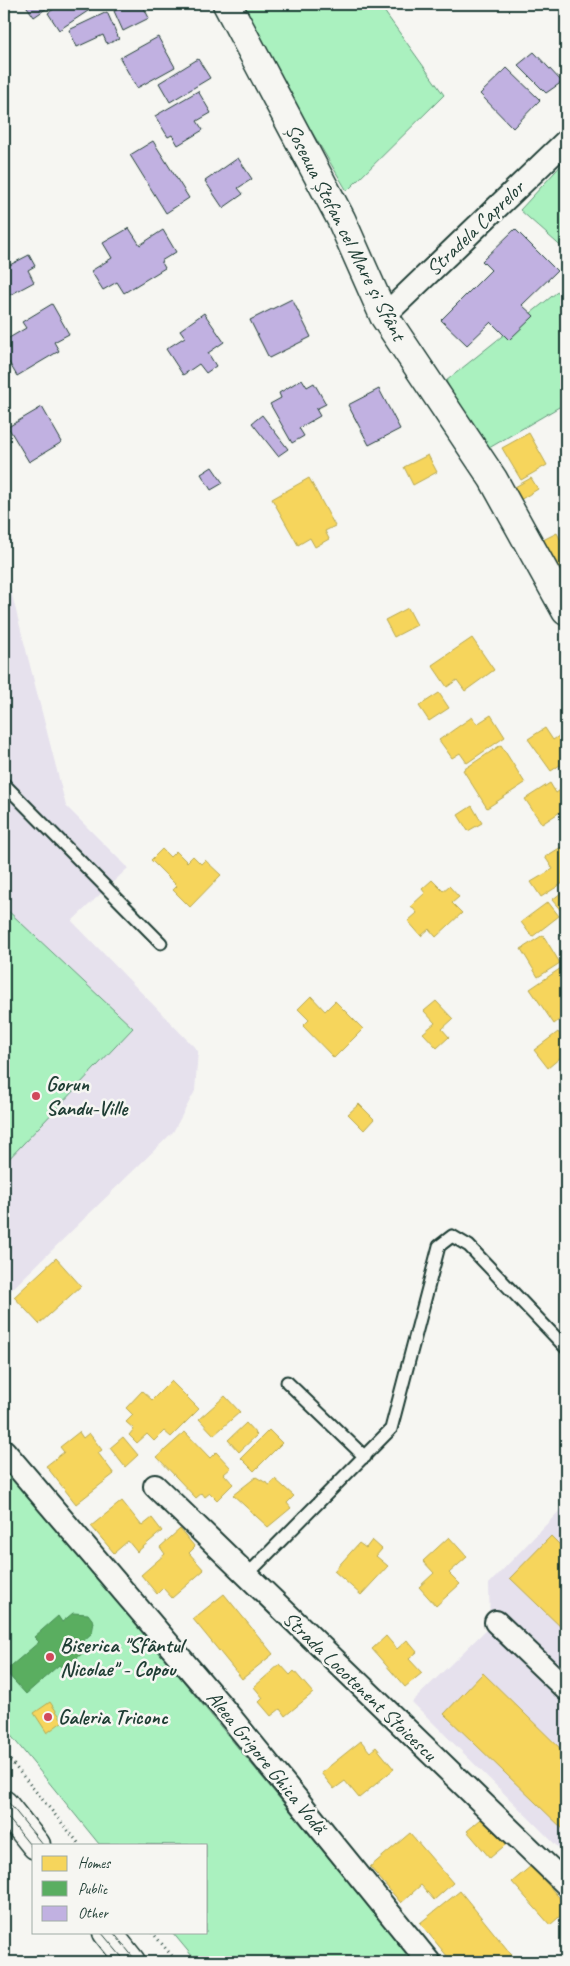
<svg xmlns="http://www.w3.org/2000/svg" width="570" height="1966" viewBox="0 0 570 1966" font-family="Caveat,sans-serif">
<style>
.built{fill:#e6e1ed}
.green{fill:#aaf1bf;stroke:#64977a}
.homes{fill:#f6d55c;stroke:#b6a750}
.public{fill:#5aae61;stroke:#488c54}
.building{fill:#c1b1e1;stroke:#1f3d34}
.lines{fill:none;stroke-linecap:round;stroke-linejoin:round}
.lane-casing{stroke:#1f3d34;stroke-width:15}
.street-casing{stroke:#1f3d34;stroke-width:26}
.secondary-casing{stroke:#1f3d34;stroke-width:31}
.path{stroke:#1f3d34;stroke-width:3;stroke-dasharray:1 4;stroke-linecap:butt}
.lane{stroke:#f6f6f2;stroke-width:11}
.street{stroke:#f6f6f2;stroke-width:22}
.secondary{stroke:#f6f6f2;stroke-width:28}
.tram{stroke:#1f3d34;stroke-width:1}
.poi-dot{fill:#d1495b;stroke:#f6f6f2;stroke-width:2}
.labels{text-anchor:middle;stroke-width:5;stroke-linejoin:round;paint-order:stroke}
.street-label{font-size:21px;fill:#1f3d34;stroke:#f6f6f2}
.poi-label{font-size:21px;font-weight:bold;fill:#1f3d34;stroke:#f6f6f2;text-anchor:start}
</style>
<rect width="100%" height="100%" fill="#f6f6f2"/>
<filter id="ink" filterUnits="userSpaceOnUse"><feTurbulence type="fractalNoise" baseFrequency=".02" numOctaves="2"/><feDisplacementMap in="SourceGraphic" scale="10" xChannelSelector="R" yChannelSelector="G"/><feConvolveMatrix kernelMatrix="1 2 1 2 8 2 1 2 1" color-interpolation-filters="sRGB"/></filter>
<g filter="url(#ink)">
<g class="built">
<path d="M4 564 66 806 128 868 72 921 198 1051 195 1091 173 1132 4 1297Z"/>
<path d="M566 1504V1855L412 1702 490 1626 489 1584Z"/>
</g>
<g class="green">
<path d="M236 4H379L444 95 347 191Z"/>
<path d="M566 160V251L520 210Z"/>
<path d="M566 285V403L484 451 446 381Z"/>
<path d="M4 907 133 1028 4 1164Z"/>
<path d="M4 1463 414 1962H197L172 1932H206V1845L99 1844 4 1727Z"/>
</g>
<g class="homes">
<path d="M529 433 547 465 521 480 502 448Z"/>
<path d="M428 455 437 472 413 485 404 467Z"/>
<path d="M309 478 335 526 325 531 329 539 315 547 310 538 298 545 272 499Z"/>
<path d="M531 478 538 489 520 500 513 488Z"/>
<path d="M557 533 566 550V566L557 571 541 541Z"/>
<path d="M408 608 417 625 394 637 385 620Z"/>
<path d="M472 638 494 670 465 691 457 680 447 687 432 665Z"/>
<path d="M439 693 449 708 429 721 419 706Z"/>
<path d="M491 715 505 737 467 763 460 753 452 758 439 740 472 717 477 724Z"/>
<path d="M545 728 553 740 566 731V773L560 765 551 771 528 739Z"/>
<path d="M501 745 525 783 487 808 463 770Z"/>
<path d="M550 783 556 793 566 786V808L542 824 525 799Z"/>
<path d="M472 806 482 823 468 831 458 815Z"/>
<path d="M566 844V881L541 897 531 882 553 869 545 857Z"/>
<path d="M162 849 170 857 176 851 187 862 193 856 201 864 205 860 221 875 190 907 173 890 177 886 151 860Z"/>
<path d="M432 880 443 891 449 886 459 897 452 903 462 913 436 937 429 929 421 936 408 921 417 913 411 906 425 893 422 889Z"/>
<path d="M566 889V910L563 913 552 900Z"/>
<path d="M548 902 559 916 532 937 521 922Z"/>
<path d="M543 935 560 963 538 977 521 949Z"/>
<path d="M564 966 566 970V1019L564 1016 554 1024 530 989Z"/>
<path d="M311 996 325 1011 335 1001 363 1029 334 1058 303 1026 309 1020 298 1009Z"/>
<path d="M436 1001 453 1019 442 1029 449 1037 437 1048 423 1033 435 1023 424 1011Z"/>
<path d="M558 1032 566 1043V1053L548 1068 534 1050Z"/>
<path d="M359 1104 374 1119 364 1130 348 1114Z"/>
<path d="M56 1258 81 1286 39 1324 14 1297Z"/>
<path d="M171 1381 199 1409 171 1437 164 1431 154 1441 147 1434 137 1443 129 1435 134 1429 126 1422 133 1415 126 1408 142 1391 152 1400Z"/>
<path d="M225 1396 240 1412 214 1435 199 1419Z"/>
<path d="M246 1423 257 1435 239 1452 228 1440Z"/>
<path d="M269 1430 282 1443 254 1471 241 1458Z"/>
<path d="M79 1432 83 1438 89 1433 102 1450 98 1453 114 1474 76 1504 46 1466 64 1452 60 1447Z"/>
<path d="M185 1432 210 1458 216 1452 231 1468 224 1474 233 1484 217 1500 210 1493 205 1497 202 1493 196 1498 157 1457Z"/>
<path d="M123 1437 138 1455 125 1467 110 1448Z"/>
<path d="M256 1477 270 1485 275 1479 294 1496 287 1503 291 1508 268 1527 233 1495Z"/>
<path d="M122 1501 142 1526 152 1518 162 1531 137 1552 128 1541 114 1553 91 1526Z"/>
<path d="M180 1529 195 1547 189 1553 204 1570 172 1598 163 1588 157 1594 141 1575 165 1554 160 1547Z"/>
<path d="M551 1536 566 1551V1632L510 1578Z"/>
<path d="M449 1537 467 1557 449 1573 460 1584 436 1606 419 1587 434 1573 423 1561Z"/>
<path d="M372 1540 382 1549 376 1556 388 1566 361 1595 334 1571 359 1543 366 1548Z"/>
<path d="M224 1594 273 1654 242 1679 193 1619Z"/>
<path d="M386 1636 397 1649 407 1640 417 1652 409 1659 422 1673 405 1687 372 1649Z"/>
<path d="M280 1664 290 1675 294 1671 313 1693 285 1716 280 1709 271 1716 259 1702 263 1698 254 1687Z"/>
<path d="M483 1673 566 1754V1832L444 1714Z"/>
<path d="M50 1702 63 1721 47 1733 34 1713Z"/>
<path d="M361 1741 370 1752 376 1747 394 1769 359 1798 345 1781 334 1789 321 1773Z"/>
<path d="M487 1814 510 1841 490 1858 467 1831Z"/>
<path d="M410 1833 453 1883 434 1900 421 1885 401 1903 370 1867Z"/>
<path d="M531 1866 566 1905V1911L550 1925 512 1882Z"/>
<path d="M460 1891 515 1959 512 1962H452L420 1923Z"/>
</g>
<path class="public" d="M73 1613 88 1614 94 1622 92 1633 81 1643 87 1649 64 1670 59 1665 26 1694 5 1671 39 1642 34 1637 58 1616 62 1622Z"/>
<g class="building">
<path d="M25 4H53L34 17Z"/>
<path d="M61 4H92L94 7 59 30 48 13Z"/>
<path d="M130 4H142L149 18 123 31 114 11Z"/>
<path d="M107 12 119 39 107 44 103 35 77 47 69 30Z"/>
<path d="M158 37 175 67 137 88 120 58Z"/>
<path d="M534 52 562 82 546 93 518 65Z"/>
<path d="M198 59 210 78 170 102 159 83Z"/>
<path d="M507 68 540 100 513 128 480 94Z"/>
<path d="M198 91 211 113 197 121 203 130 178 145 172 135 168 137 155 116Z"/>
<path d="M153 141 189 198 166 213 130 155Z"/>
<path d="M238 158 252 179 238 188 243 194 223 208 205 181Z"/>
<path d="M129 228 140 245 163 230 176 252 161 261 165 268 124 293 117 282 103 290 91 271 112 258 103 243Z"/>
<path d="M515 229 557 271 522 305 534 316 509 340 491 322 467 345 441 320 491 270 482 261Z"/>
<path d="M29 255 35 266 28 270 34 282 10 295 4 282V268Z"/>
<path d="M292 299 311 337 269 358 250 320Z"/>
<path d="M52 304 69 334 54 342 59 351 17 376 4 354V341L26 328 22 322Z"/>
<path d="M204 313 224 342 208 353 216 366 206 373 199 364 183 375 166 349 185 337 180 330Z"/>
<path d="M302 379 307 387 314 383 326 404 316 409 320 416 299 428 304 436 292 443 270 404 281 398 279 393Z"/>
<path d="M379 389 400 429 369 445 348 405Z"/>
<path d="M42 407 62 442 29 462 8 427Z"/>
<path d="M262 415 288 449 278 456 252 423Z"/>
<path d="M212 467 223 483 211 490 201 474Z"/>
</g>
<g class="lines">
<defs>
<g id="lane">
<path d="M4 784 161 943"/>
<path d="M287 1382 365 1457"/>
<path d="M246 1576 391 1429 439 1246 452 1236 469 1246 566 1348"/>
</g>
<g id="street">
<path d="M384 316 566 141"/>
<path d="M4 1451 223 1708 429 1962"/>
<path d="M155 1486 566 1884"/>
<path d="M496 1622 566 1689"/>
</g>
<g id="secondary">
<path d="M227 4 341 219 384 316 493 479 566 611"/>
<path d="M4 1805 36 1845"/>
<path d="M107 1932 131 1962"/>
</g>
</defs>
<use href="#lane" class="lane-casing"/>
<use href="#street" class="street-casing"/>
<use href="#secondary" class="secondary-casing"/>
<g class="path">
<path d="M4 1753 80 1845"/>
<path d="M152 1932 177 1962"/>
</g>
<use href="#lane" class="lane"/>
<use href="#street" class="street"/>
<use href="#secondary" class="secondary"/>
<g class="tram">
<path d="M4 1797 43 1845"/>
<path d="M4 1813 34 1850"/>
<path d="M101 1932 126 1962"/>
<path d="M113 1932 137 1962"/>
</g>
</g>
</g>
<g class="poi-dot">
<circle cx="36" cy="1096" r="5"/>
<circle cx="50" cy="1657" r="5"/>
<circle cx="48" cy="1717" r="5"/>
</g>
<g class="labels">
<g class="street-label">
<text transform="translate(475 228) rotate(-44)" y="7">Stradela Caprelor</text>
<text transform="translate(346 232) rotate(63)" y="7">Șoseaua Ștefan cel Mare și Sfânt</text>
<text transform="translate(360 1686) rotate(44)" y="7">Strada Locotenent Stoicescu</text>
<text transform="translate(267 1762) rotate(51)" y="7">Aleea Grigore Ghica Vodă</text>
</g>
<g class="poi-label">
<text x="46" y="1091">Gorun<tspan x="46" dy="24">Sandu-Ville</tspan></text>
<text x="60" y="1652">Biserica "Sfântul<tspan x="60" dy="24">Nicolae" - Copou</tspan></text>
<text x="58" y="1724">Galeria Triconc</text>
</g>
</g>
<rect width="570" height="1966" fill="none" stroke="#f6f6f2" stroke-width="20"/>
<rect x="10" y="10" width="550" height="1946" fill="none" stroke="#1f3d34" stroke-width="2" filter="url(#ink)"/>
<rect x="32" y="1844" width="175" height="90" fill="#f6f6f2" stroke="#a0aca6"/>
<rect x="42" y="1856" width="25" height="15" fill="#f6d55c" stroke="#a0aca6"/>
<text x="78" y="1868" font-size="15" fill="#1f3d34">Homes</text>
<rect x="42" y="1881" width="25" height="15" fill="#5aae61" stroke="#a0aca6"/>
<text x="78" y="1894" font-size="15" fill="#1f3d34">Public</text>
<rect x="42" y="1906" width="25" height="15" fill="#c1b1e1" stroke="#a0aca6"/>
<text x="78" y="1918" font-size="15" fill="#1f3d34">Other</text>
</svg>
